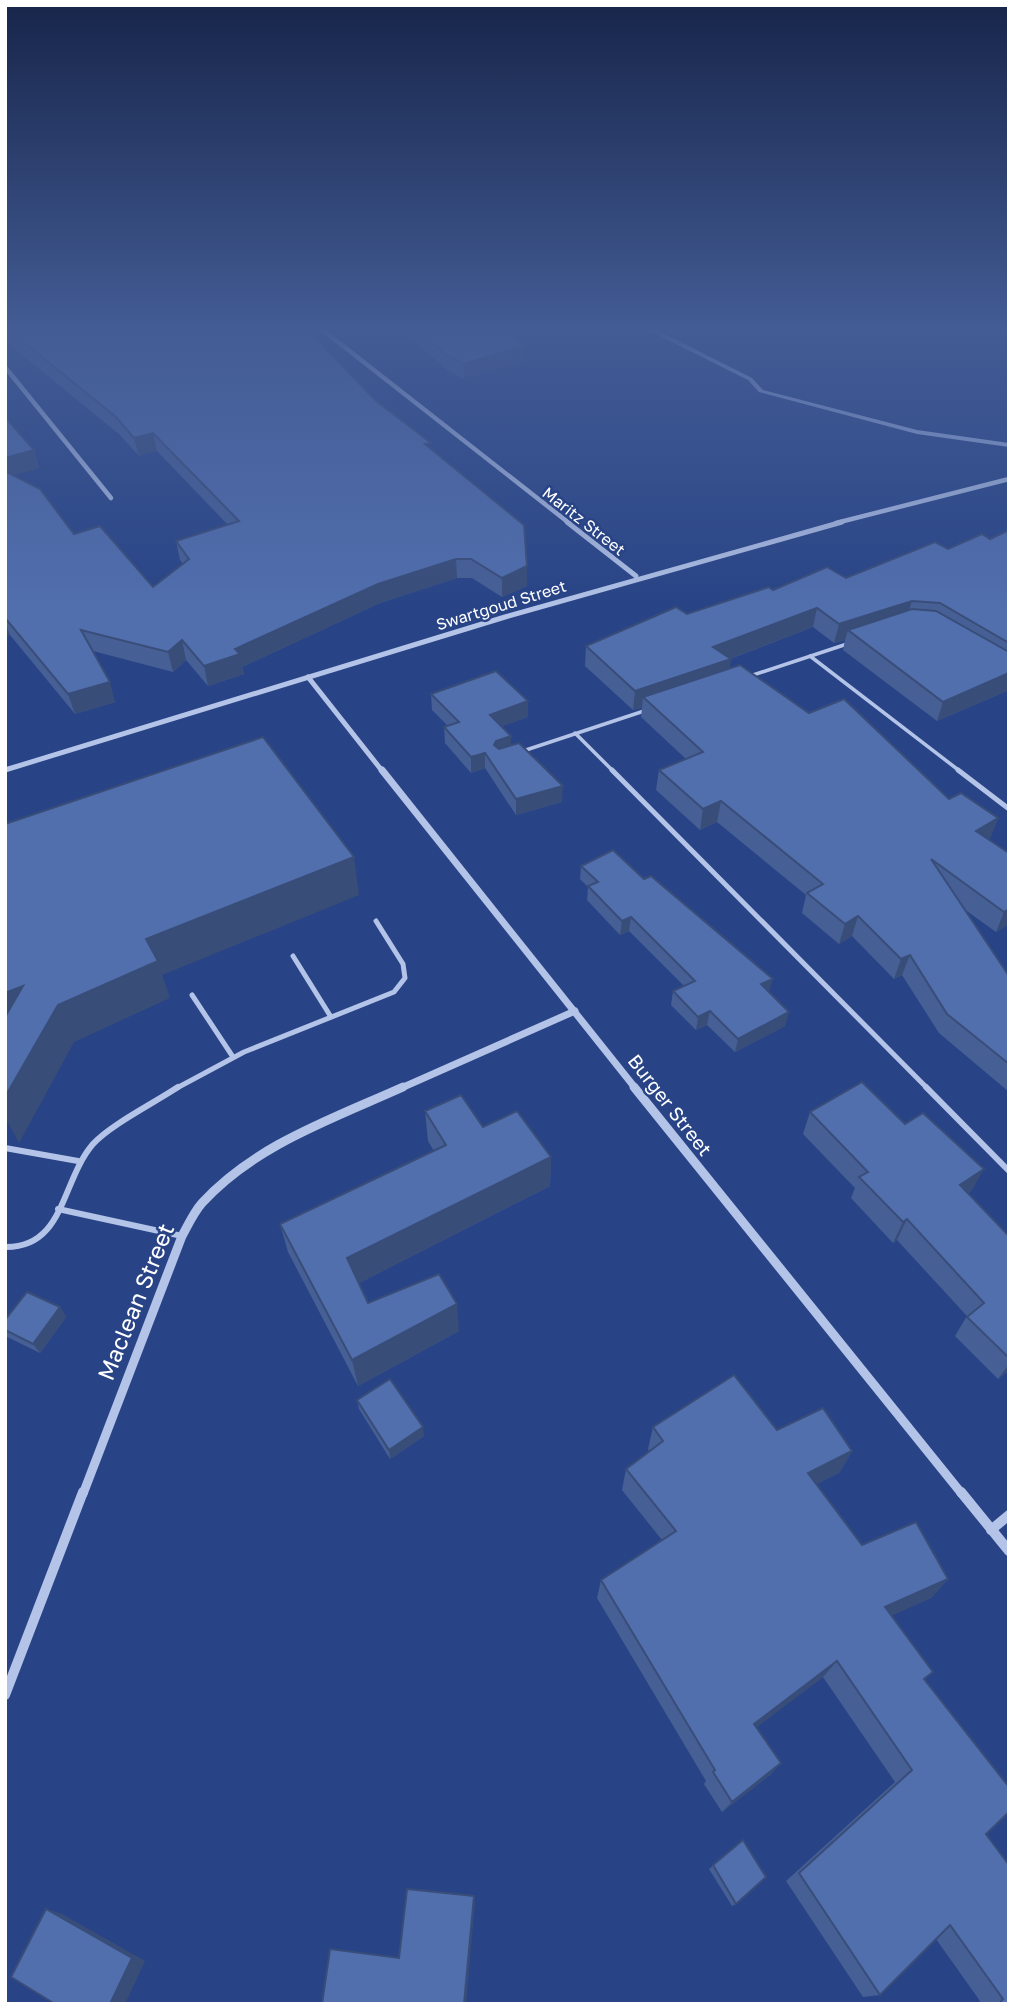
<svg xmlns="http://www.w3.org/2000/svg" width="1014" height="2009" viewBox="0 0 1014 2009" font-family="'Golos Text',sans-serif">
<style>
.lines{fill:none;stroke-linecap:round;stroke-linejoin:round}
.stream{fill:#a9bde8;fill-rule:evenodd}
.lane-far2{stroke:#b4c4e8;stroke-width:3.5}
.lane-far1{stroke:#b4c4e8;stroke-width:5}
.lane{stroke:#b4c4e8;stroke-width:6}
.street-far4{stroke:#b4c4e8;stroke-width:4.5}
.street-far3{stroke:#b4c4e8;stroke-width:5}
.street-far2{stroke:#b4c4e8;stroke-width:7}
.street-far1{stroke:#b4c4e8;stroke-width:9}
.street{stroke:#b4c4e8;stroke-width:10}
.wall{fill:#465f95}
.shaded-wall{fill:#394d79}
.building{fill:#516ead;stroke:#394d79;stroke-width:2}
.labels{text-anchor:middle;stroke-width:5;stroke-linejoin:round;paint-order:stroke}
.far-street-label{font-size:16px;fill:#fff;stroke:#294486}
.street-label{font-size:19px;fill:#fff;stroke:#294486}
.near-street-label{font-size:23px;fill:#fff;stroke:#294486}
</style>
<rect width="100%" height="100%" fill="#294486"/>
<g class="lines">
<path class="stream" d="M642 327H651L752 378 763 390 917 430 1009 443V447L917 434 759 392 748 380Z"/>
<g class="lane-far2">
<path d="M810 656 961 772"/>
<path d="M750 676 850 643"/>
<path d="M575 733 614 772"/>
<path d="M520 752 647 710"/>
</g>
<g class="lane-far1">
<path d="M612 770 928 1089"/>
<path d="M958 770 1009 809"/>
<path d="M293 956 331 1017"/>
<path d="M192 995 233 1057"/>
<path d="M175 1089 244 1052 394 992 405 978 403 964 376 921"/>
</g>
<g class="lane">
<path d="M926 1087 1009 1171"/>
<path d="M5 1148 78 1161"/>
<path d="M58 1209 182 1236"/>
<path d="M5 1247C65 1248 61 1181 93 1144 110 1125 154 1103 178 1087"/>
</g>
<g class="street-far4">
<path d="M319 327 569 523"/>
<path d="M5 367 111 498"/>
<path d="M836 523 1009 479"/>
</g>
<g class="street-far3">
<path d="M567 522 636 576"/>
<path d="M308 677 383 772"/>
<path d="M5 770 505 617 842 522"/>
</g>
<g class="street-far2">
<path d="M382 770 636 1089"/>
<path d="M399 1089 575 1011"/>
</g>
<g class="street-far1">
<path d="M634 1087 962 1494"/>
<path d="M83 1494 182 1236C188 1225 194 1212 202 1203 255 1145 332 1119 403 1087"/>
</g>
<g class="street">
<path d="M961 1492 1009 1551"/>
<path d="M991 1530 1009 1515"/>
<path d="M5 1695 83 1492"/>
</g>
</g>
<g class="wall">
<path d="M5 327 375 400 431 449 527 566V586L502 597 472 578H457L380 603 242 667 244 674 208 686 186 660 173 672 93 651 115 702 75 714 10 635 5 637V417L34 450 39 468 13 475 74 534 153 587 183 564 180 560 176 541 228 525 157 451 139 456 120 435 5 341Z"/>
<path d="M400 327H500L525 360 464 379 447 370Z"/>
<path d="M978 327H1009V339Z"/>
<path d="M1009 530V690L937 721 843 650 845 640 834 643 813 627 730 659V669L809 713 949 799 998 818 990 838 988 839 1009 924 996 932 964 909 1009 976V1092L939 1033 902 975 894 979 852 936 839 944 802 913 806 895 717 822 700 830 656 790 659 770 686 759 641 717 642 708 633 710 585 666 586 646 687 614 773 590 846 578 990 539Z"/>
<path d="M431 694 528 717 502 726 511 745 562 802 516 815 485 768 471 773 445 743 444 727 448 726 432 710Z"/>
<path d="M581 866 769 992 785 1026 735 1052 707 1025 696 1030 671 1005 673 991 684 986 629 931 620 935 587 900 588 887 580 879Z"/>
<path d="M425 1111 483 1127 551 1157 550 1186 359 1283 368 1303 459 1331 358 1386 288 1252 280 1224 434 1151 428 1141Z"/>
<path d="M810 1112 972 1190 968 1193 1009 1236V1370L998 1379 955 1336 967 1316 897 1240 893 1243 851 1198 855 1188 803 1134Z"/>
<path d="M60 1307 66 1317 40 1353 5 1336V1320Z"/>
<path d="M357 1400 424 1436 390 1459 359 1409Z"/>
<path d="M653 1427 777 1430 852 1451 839 1473 816 1484 862 1545 948 1579 931 1598 891 1615 924 1680 986 1834 1009 2004H978L980 2001 936 1939 880 1995 863 1997 786 1881 895 1782 823 1677 756 1727 781 1763 770 1775 722 1812 704 1784 706 1781 597 1598 601 1580 662 1540 622 1490 626 1469 649 1451 648 1449Z"/>
<path d="M743 1840 736 1904 732 1906 709 1869Z"/>
</g>
<g class="shaded-wall">
<path d="M525 345V360L464 379V364Z"/>
<path d="M153 433 157 451 139 456 134 438Z"/>
<path d="M34 450 39 468 5 478V458Z"/>
<path d="M456 559 457 578 380 603 242 667 244 674 208 686 204 666 235 649 378 584Z"/>
<path d="M527 566V586L502 597V578Z"/>
<path d="M912 601 906 620 848 630 845 640 834 643 839 624Z"/>
<path d="M817 608 813 627 711 666 731 659 728 679 643 697 642 708 633 710 635 691 713 647Z"/>
<path d="M5 622 10 635 5 637Z"/>
<path d="M182 640 186 660 173 672 168 652Z"/>
<path d="M1009 673V690L937 721 943 702Z"/>
<path d="M110 682 115 702 75 714 68 694Z"/>
<path d="M528 701V717L491 730 490 715Z"/>
<path d="M511 736V751L496 756 494 745 496 741Z"/>
<path d="M485 753V768L471 773V757Z"/>
<path d="M563 786 562 802 516 815V799Z"/>
<path d="M721 801 717 822 700 830 703 809Z"/>
<path d="M998 818 990 838 968 851 976 831Z"/>
<path d="M354 857 359 895 162 975 170 998 74 1042 19 1143 5 1117V1097L58 1005 146 939Z"/>
<path d="M1009 909V924L996 932 1004 912Z"/>
<path d="M858 916 852 936 839 944 845 924Z"/>
<path d="M631 917 629 931 620 935 622 921Z"/>
<path d="M910 955 902 975 894 979 901 959Z"/>
<path d="M773 979 769 992 761 984Z"/>
<path d="M23 986 5 1038V993Z"/>
<path d="M710 1011 707 1025 696 1030 698 1017Z"/>
<path d="M789 1012 785 1026 735 1052 738 1039Z"/>
<path d="M551 1157 550 1186 353 1286 347 1258Z"/>
<path d="M984 1169 972 1190 949 1206 960 1185Z"/>
<path d="M907 1219 897 1240 893 1243 903 1222Z"/>
<path d="M457 1304 459 1331 358 1386 352 1360Z"/>
<path d="M60 1307 66 1317 40 1353 33 1344Z"/>
<path d="M1009 1364V1370L998 1379Z"/>
<path d="M423 1427 424 1436 390 1459 389 1450Z"/>
<path d="M852 1451 839 1473 797 1494 808 1473Z"/>
<path d="M948 1579 931 1598 871 1625 885 1607Z"/>
<path d="M837 1661 823 1677 744 1737 754 1724Z"/>
<path d="M781 1763 770 1775 722 1812 732 1802Z"/>
<path d="M474 1896 475 1902 466 2004H464Z"/>
<path d="M46 1909 62 1914 145 1961 125 2004H110Z"/>
</g>
<g class="building">
<path d="M5 327H303L311 333 375 400 431 443 425 444 524 525 527 566 502 578 471 559H456L378 584 235 649 240 654 204 666 182 640 168 652 81 630 110 682 68 694 5 618V471L40 489 74 534 100 526 153 587 189 559 176 541 239 521 153 433 134 438 116 417Z"/>
<path d="M415 327H500L525 345 464 364 446 355Z"/>
<path d="M5 417 34 450 5 458Z"/>
<path d="M1009 530V643L940 603 912 601 839 624 817 608 713 647 731 659 635 691 586 646 676 607 687 614 769 587 773 590 827 567 846 578 935 542 948 549 982 534 990 539Z"/>
<path d="M912 609 936 611 1009 652V673L943 702 848 630Z"/>
<path d="M740 665 809 713 844 699 949 799 961 793 998 818 976 831 1009 853V909L1004 912 931 859 1009 976V1064L947 1014 910 955 901 959 858 916 845 924 807 893 823 884 721 801 703 809 659 770 703 752 643 697Z"/>
<path d="M496 671 528 701 490 715 511 736 496 741 494 745 499 749 519 743 563 786 516 799 485 753 471 757 444 727 459 722 431 694Z"/>
<path d="M263 737 354 857 146 939 158 961 58 1005 5 1097V1017L23 986 5 993V824Z"/>
<path d="M613 850 644 879 651 876 773 979 761 984 789 1012 738 1039 710 1011 698 1017 673 991 695 981 631 917 622 921 588 886 598 882 581 866Z"/>
<path d="M862 1082 905 1124 923 1113 984 1169 960 1185 1009 1236V1358L967 1317 984 1303 907 1219 903 1222 859 1177 868 1172 810 1112Z"/>
<path d="M461 1095 483 1127 517 1111 551 1157 347 1258 368 1303 439 1274 457 1304 352 1360 280 1224 446 1145 425 1111Z"/>
<path d="M27 1292 60 1307 33 1344 5 1330V1320Z"/>
<path d="M734 1375 777 1430 823 1408 852 1451 808 1473 862 1545 916 1522 948 1579 885 1607 933 1672 924 1679 1009 1787V1812L986 1834 1009 1865V2004H999L1003 1999 950 1925 880 1995 799 1873 912 1770 837 1661 754 1724 781 1763 732 1802 713 1772 715 1770 601 1580 676 1531 626 1469 663 1441 653 1427Z"/>
<path d="M390 1379 423 1427 389 1450 357 1400Z"/>
<path d="M743 1840 766 1877 736 1904 713 1865Z"/>
<path d="M407 1889 474 1896 464 2004H322L330 1949 399 1958Z"/>
<path d="M46 1909 132 1958 110 2004H55L11 1977Z"/>
</g>
<linearGradient id="sky" x2="0" y2="1"><stop stop-color="#17254a"/><stop offset="0.54" stop-color="#435c95"/><stop offset="1" stop-color="#435c95" stop-opacity="0"/></linearGradient>
<rect width="1014" height="609" fill="url(#sky)"/>
<g class="labels">
<g class="far-street-label">
<text transform="translate(584 521) rotate(38)" y="6">Maritz Street</text>
<text transform="translate(501 605) rotate(-17)" y="6">Swartgoud Street</text>
</g>
<g class="street-label">
<text transform="translate(670 1105) rotate(52)" y="7">Burger Street</text>
</g>
<g class="near-street-label">
<text transform="translate(136 1302) rotate(-68)" y="8">Maclean Street</text>
</g>
</g>
<rect width="1014" height="2009" fill="none" stroke="#ffffff" stroke-width="14"/>
</svg>
